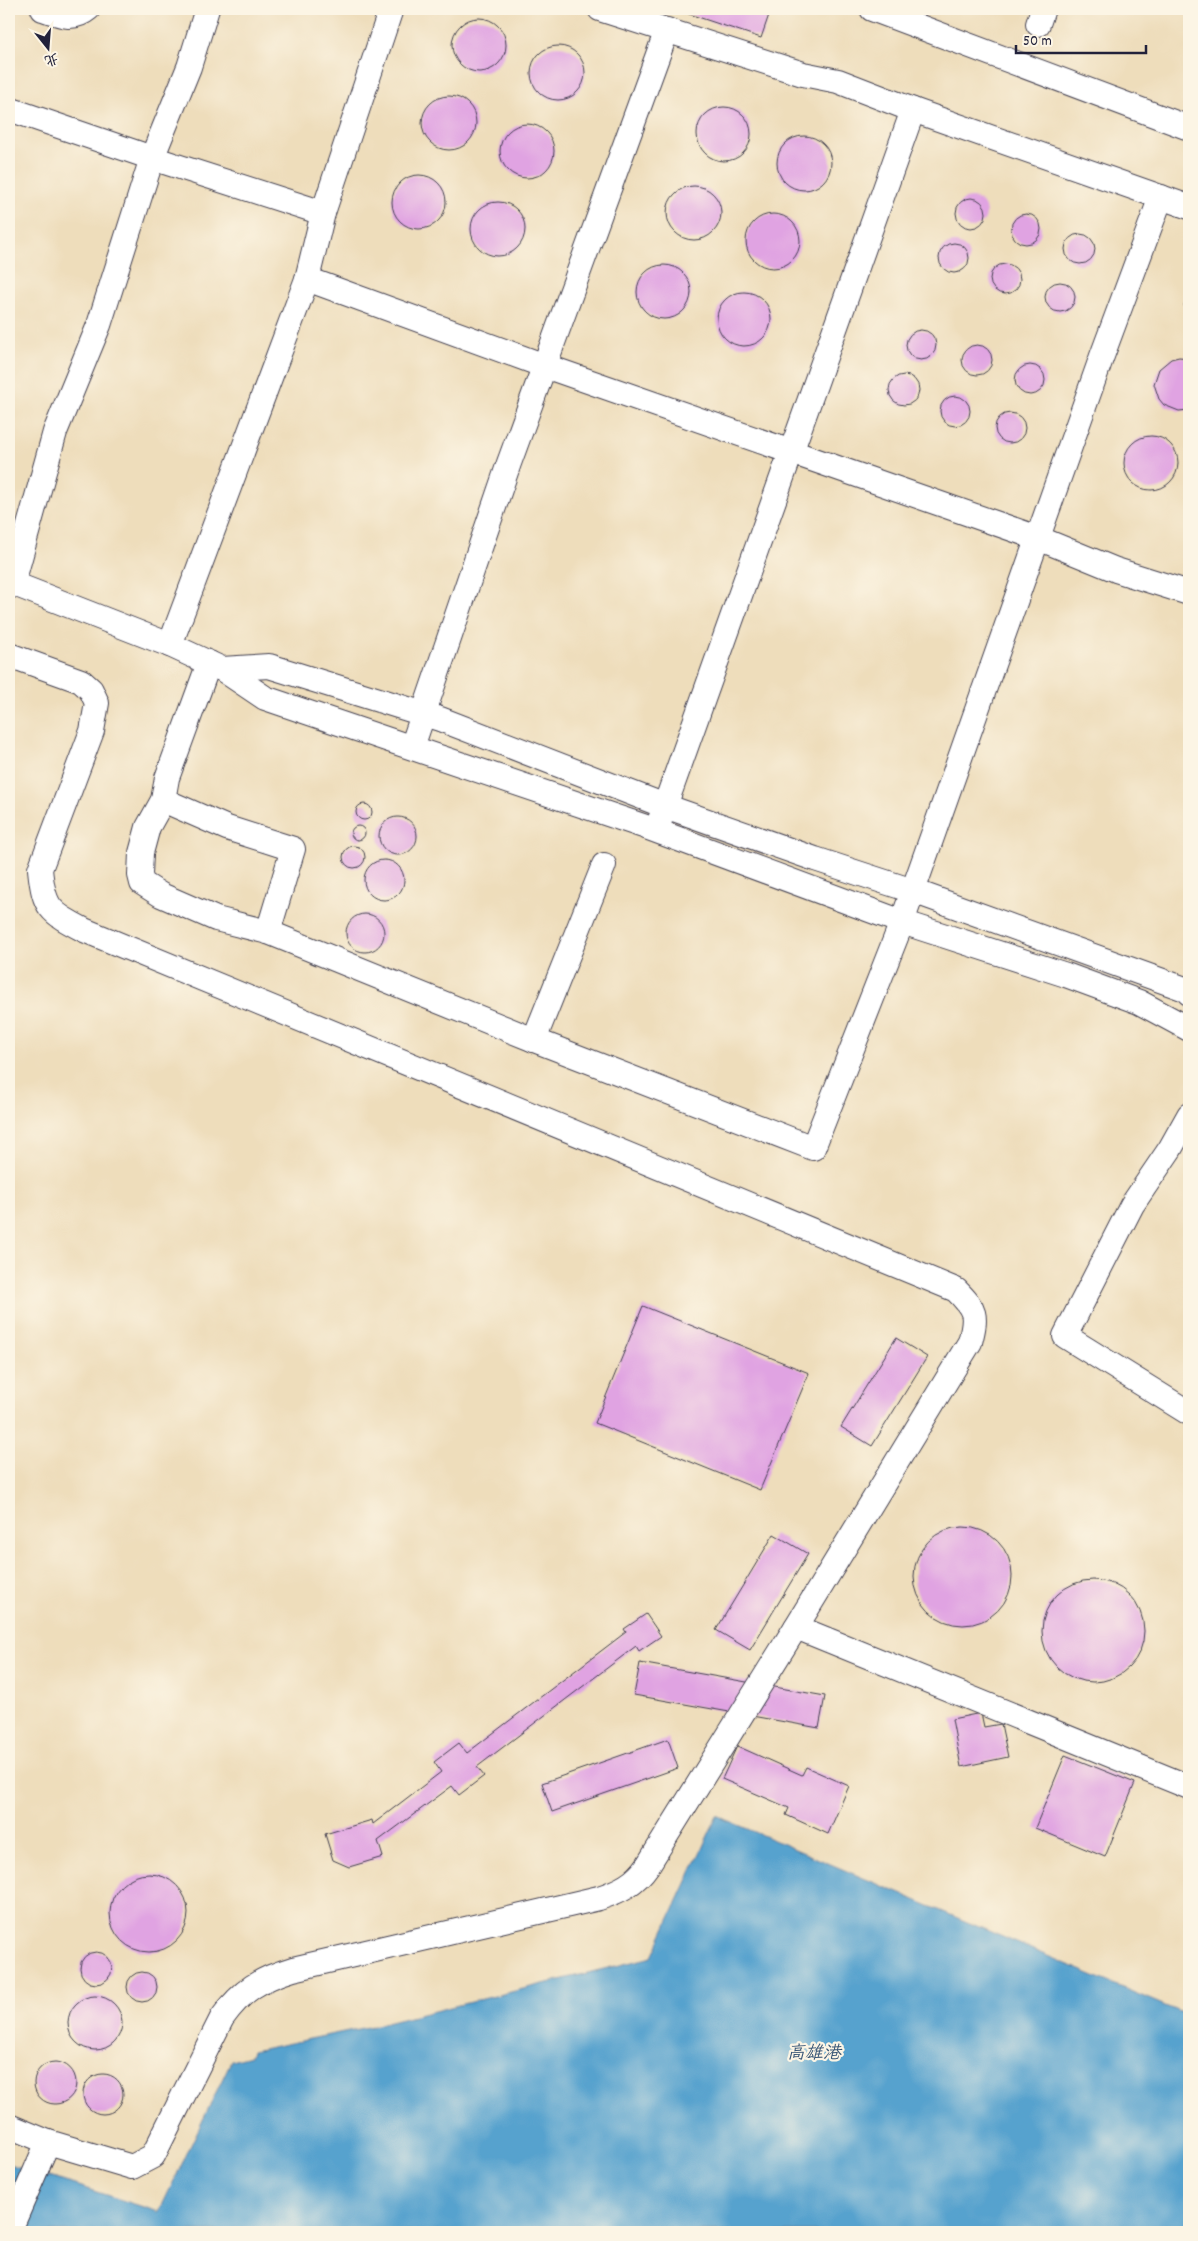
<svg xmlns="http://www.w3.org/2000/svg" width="1198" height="2241" viewBox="0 0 1198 2241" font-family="Dekko,'LXGW WenKai TC',sans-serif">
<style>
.water{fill:#56a2ce;stroke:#3c6284}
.building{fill:#e0a3e2}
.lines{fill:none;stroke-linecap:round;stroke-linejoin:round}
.minor-casing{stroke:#413e4e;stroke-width:26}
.minor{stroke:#fff;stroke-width:24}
.labels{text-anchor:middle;stroke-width:4.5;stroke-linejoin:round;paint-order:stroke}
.water-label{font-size:18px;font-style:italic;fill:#375576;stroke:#fcf5e5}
</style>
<rect width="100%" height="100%" fill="#fcf5e5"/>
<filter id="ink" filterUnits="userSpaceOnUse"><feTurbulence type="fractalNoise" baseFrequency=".02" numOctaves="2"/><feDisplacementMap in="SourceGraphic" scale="10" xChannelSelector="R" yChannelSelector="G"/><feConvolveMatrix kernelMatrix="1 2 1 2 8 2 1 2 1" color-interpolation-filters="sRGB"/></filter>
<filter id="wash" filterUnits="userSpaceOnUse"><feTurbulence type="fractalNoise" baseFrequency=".0096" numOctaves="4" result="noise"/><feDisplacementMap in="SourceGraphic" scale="20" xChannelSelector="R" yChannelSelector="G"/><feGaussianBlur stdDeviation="1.12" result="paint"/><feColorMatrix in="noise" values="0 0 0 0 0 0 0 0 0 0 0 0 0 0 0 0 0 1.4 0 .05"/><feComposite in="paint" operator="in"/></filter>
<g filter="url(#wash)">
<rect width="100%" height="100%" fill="#edb"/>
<path class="water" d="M717 1816 1189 2016V2232H9V2164L159 2212 231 2061 250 2056 252 2051 382 2024 652 1957Z"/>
<g id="blocks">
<g class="building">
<path d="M674 9H771L761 38Z"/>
<circle cx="479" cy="45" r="27"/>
<circle cx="558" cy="73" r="27"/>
<circle cx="449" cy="123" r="27"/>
<circle cx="724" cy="134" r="27"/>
<circle cx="527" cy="151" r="27"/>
<circle cx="804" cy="163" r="27"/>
<circle cx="419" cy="202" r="27"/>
<circle cx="694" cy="213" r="27"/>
<circle cx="971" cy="213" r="15"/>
<circle cx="498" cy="229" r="27"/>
<circle cx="773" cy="241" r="27"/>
<circle cx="1026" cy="229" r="15"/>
<circle cx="1080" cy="249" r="15"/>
<circle cx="954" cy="258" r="15"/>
<circle cx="1005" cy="279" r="15"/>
<circle cx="664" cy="292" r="27"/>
<circle cx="1060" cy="297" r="15"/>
<path d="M1189 288V322L1184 305Z"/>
<circle cx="744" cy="319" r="27"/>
<circle cx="921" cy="345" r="15"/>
<circle cx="977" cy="360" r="15"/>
<path d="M1179 357 1189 358V410L1179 411 1164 405 1159 399 1154 384 1159 369 1171 359Z"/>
<circle cx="1030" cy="380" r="15"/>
<circle cx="904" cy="390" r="15"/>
<circle cx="955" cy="411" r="15"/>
<circle cx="1010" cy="428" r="15"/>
<circle cx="1151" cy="463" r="27"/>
<circle cx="364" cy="812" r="8"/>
<circle cx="398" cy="836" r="19"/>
<circle cx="358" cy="833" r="7"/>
<circle cx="354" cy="857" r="11"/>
<circle cx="384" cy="880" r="20"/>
<circle cx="365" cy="933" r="19"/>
<path d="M643 1306 809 1373 760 1490 595 1423Z"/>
<path d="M896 1338 927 1357 872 1446 841 1427Z"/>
<circle cx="963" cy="1576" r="49"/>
<path d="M774 1534 808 1554 750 1650 716 1630Z"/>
<circle cx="1093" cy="1631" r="51"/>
<path d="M646 1614 661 1636 639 1651 636 1646 477 1767 484 1776 459 1795 452 1786 378 1841 383 1857 349 1867 333 1860 325 1834 372 1820 373 1824 441 1772 434 1762 459 1743 467 1753 626 1632 624 1629Z"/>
<path d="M640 1663 825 1696 819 1728 634 1695Z"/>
<path d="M981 1713 984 1727 1001 1724 1008 1757 961 1767 952 1719Z"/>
<path d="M668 1739 678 1768 552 1812 542 1783Z"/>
<path d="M737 1746 802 1775 806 1767 849 1786 828 1834 786 1815 789 1808 722 1779Z"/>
<path d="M1065 1755 1135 1783 1105 1857 1035 1828Z"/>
<circle cx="149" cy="1913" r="39"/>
<circle cx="96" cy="1968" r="16"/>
<circle cx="142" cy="1987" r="15"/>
<circle cx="95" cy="2023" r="27"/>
<circle cx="55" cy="2083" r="21"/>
<circle cx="103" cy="2094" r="20"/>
</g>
</g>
</g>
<g filter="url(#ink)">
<use href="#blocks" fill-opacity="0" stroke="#413e4e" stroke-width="1"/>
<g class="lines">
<defs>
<g id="minor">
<path d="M43 9C59 15 74 21 88 9"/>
<path d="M600 9 803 74 838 81 913 110 1189 207"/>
<path d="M872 9 1189 128"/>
<path d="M1038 24 1043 9"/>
<path d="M9 109 152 158 323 213"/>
<path d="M307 279 545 366 1038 538 1116 570 1189 593"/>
<path d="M9 582 170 645 222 669"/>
<path d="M13 583 55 432 99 325 152 158 189 67 207 9"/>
<path d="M170 645 307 279 323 213 391 9"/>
<path d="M9 655 81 681 91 690 97 703 92 731 40 869C44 909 50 912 84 930L956 1290C976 1310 977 1315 970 1342L796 1627"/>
<path d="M209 663 167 778 163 800 148 827 141 853 140 875 142 883 161 895 216 919 268 932 534 1040 813 1148 902 922 1102 356 1161 197"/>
<path d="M412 747 509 463 667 30"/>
<path d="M163 800 227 828 293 849 268 932"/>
<path d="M660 820 913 110"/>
<path d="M1189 993 1185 989 913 891 815 859 665 806 440 719 269 666 222 669 265 698 646 827 902 922 1066 975 1139 1002 1189 1029"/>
<path d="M534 1040 604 865"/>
<path d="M1189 1115 1170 1149 1132 1205 1065 1336 1189 1413"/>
<path d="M9 2126 48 2142"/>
<path d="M9 2232 48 2142 132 2167 153 2156 222 2018C242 1990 260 1979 293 1969L599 1898C620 1891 635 1884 648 1865L796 1627 1189 1787"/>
</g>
</defs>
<use href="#minor" class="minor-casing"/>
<use href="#minor" class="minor"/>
</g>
</g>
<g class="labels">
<g class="water-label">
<text x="814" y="2058">高雄港</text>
</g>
</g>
<rect width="1198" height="2241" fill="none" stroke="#fcf5e5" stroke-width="30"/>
<g transform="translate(48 48) rotate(163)" stroke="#fcf5e5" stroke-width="4" paint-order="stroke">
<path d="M0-4L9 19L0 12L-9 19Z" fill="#22223b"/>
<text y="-8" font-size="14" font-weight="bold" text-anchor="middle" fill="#22223b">北</text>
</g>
<path d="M1016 45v8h130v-8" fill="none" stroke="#22223b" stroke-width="2.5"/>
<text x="1023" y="45" font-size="15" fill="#22223b" stroke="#fcf5e5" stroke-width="4" paint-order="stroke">50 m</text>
</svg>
